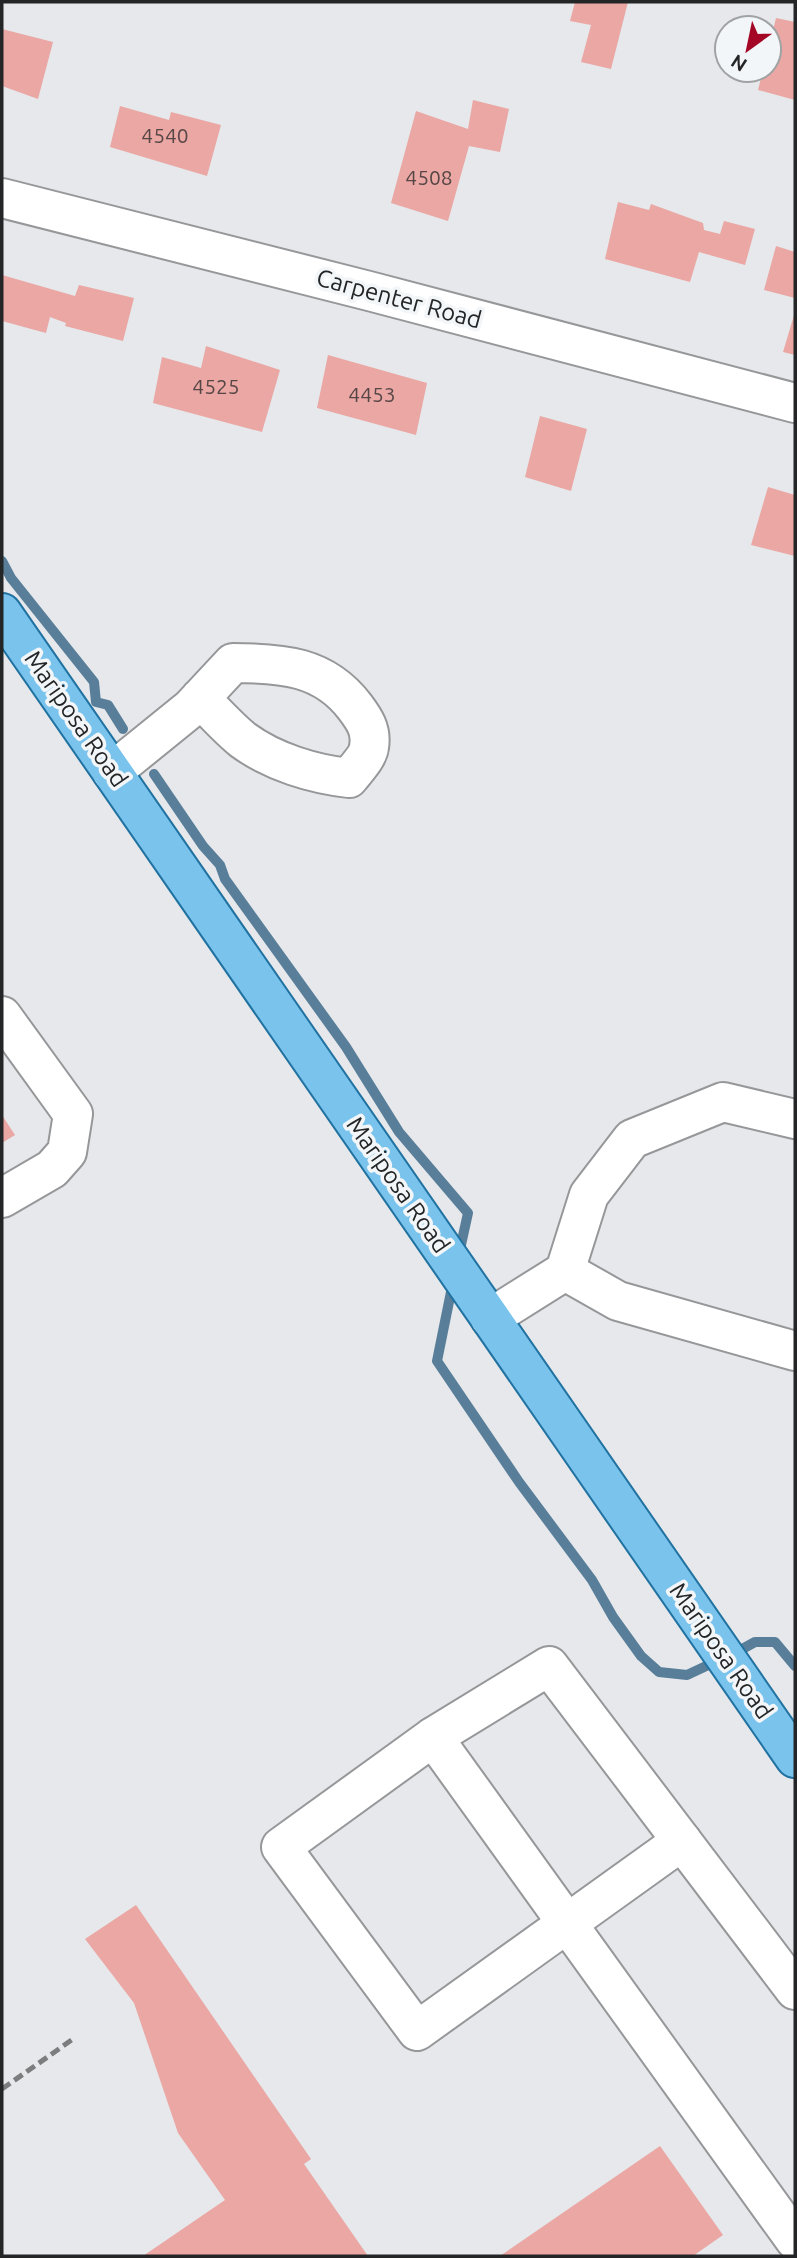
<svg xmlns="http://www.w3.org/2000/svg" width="797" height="2258" viewBox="0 0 797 2258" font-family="Ubuntu,sans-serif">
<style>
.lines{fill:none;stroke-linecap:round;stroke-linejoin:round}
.stream{stroke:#587e99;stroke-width:10}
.building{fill:#eaa7a4}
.minor-casing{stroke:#959799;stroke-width:42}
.major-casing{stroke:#2172a0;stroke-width:42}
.minor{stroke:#fff;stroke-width:38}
.major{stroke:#79c3ed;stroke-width:38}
.rail{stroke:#7c7d7f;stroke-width:5;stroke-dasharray:10 5;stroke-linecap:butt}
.labels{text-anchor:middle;stroke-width:7;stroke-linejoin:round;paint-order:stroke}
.number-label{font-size:21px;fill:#564646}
.street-label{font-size:24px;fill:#242526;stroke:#f3f6f8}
</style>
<rect width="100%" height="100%" fill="#e6e8eb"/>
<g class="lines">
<g class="stream">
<path d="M2 561 11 578 94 682 96 702 108 705 123 729"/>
<path d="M154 774 203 846 220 865 225 879 346 1047 399 1132 468 1213 459 1254"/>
<path d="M453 1282 437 1361 519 1482 592 1580 613 1617 641 1656 659 1672 687 1675 719 1660"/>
<path d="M733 1654 755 1642H775L795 1666"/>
</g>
</g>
<g class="building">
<path d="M575 2H628L611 69 581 62 591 25 570 21Z"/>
<path d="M776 18 795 22V100L758 90 763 70H769V46Z"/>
<path d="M2 29 53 42 38 99 2 86Z"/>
<path d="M473 100 509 109 500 152 469 146 448 221 391 203 416 111 468 129Z"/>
<path d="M120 106 169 120 171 112 221 125 207 176 110 147Z"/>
<path d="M618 202 649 210 651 204 703 223 704 230 720 234 724 221 755 229 745 265 699 252 690 282 605 259Z"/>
<path d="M776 246 795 252V298L764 290Z"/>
<path d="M2 275 75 296 79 285 134 298 123 341 65 326 66 323 50 317 46 333 2 321Z"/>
<path d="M795 312V355L783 352Z"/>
<path d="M206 346 280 370 262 432 153 403 162 357 201 368Z"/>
<path d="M328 355 427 383 416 435 317 408Z"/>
<path d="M540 416 587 429 571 491 525 477Z"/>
<path d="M768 487 795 495V556L751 545Z"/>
<path d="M2 1115 15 1135 2 1143Z"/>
<path d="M136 1905 311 2159 304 2164 368 2256H143L225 2200 178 2133 134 2003 85 1939Z"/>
<path d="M660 2146 723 2235 693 2256H500Z"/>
</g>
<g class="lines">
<defs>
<g id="minor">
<path d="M2 198 369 291 795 403"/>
<path d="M112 772 191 708 233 663C282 663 324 666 355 707 364 719 372 730 369 747 368 757 355 770 349 778 313 774 273 762 243 740 228 728 214 712 200 698"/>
<path d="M2 1016 73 1114 67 1152 52 1169 2 1198"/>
<path d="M565 1271 618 1301 795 1351"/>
<path d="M490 1318 565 1271 589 1195 632 1139 723 1102 795 1119"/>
<path d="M433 1737 281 1847 417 2031 682 1841"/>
<path d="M795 1990 549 1666 433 1737 795 2240"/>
</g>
<path id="major" d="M2 613 795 1758"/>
</defs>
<use href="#minor" class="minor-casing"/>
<use href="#major" class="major-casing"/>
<use href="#minor" class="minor"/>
<use href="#major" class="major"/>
<path class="rail" d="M2 2089 73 2039"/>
</g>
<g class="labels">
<g class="number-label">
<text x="165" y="143">4540</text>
<text x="429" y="185">4508</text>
<text x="216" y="394">4525</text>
<text x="372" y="402">4453</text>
</g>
<g class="street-label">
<text transform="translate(399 299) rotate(15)" y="8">Carpenter Road</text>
<text transform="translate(76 719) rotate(55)" y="8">Mariposa Road</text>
<text transform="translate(398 1185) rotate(55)" y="8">Mariposa Road</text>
<text transform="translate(721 1651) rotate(55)" y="8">Mariposa Road</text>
</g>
</g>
<rect width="797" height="2258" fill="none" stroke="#242526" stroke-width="7"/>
<g transform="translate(748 49) rotate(213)"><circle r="33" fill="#f3f6f8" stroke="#a0a2a4" stroke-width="2"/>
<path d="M0-5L12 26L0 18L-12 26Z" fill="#a40726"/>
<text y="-10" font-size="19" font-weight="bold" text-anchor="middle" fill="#242526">N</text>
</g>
</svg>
